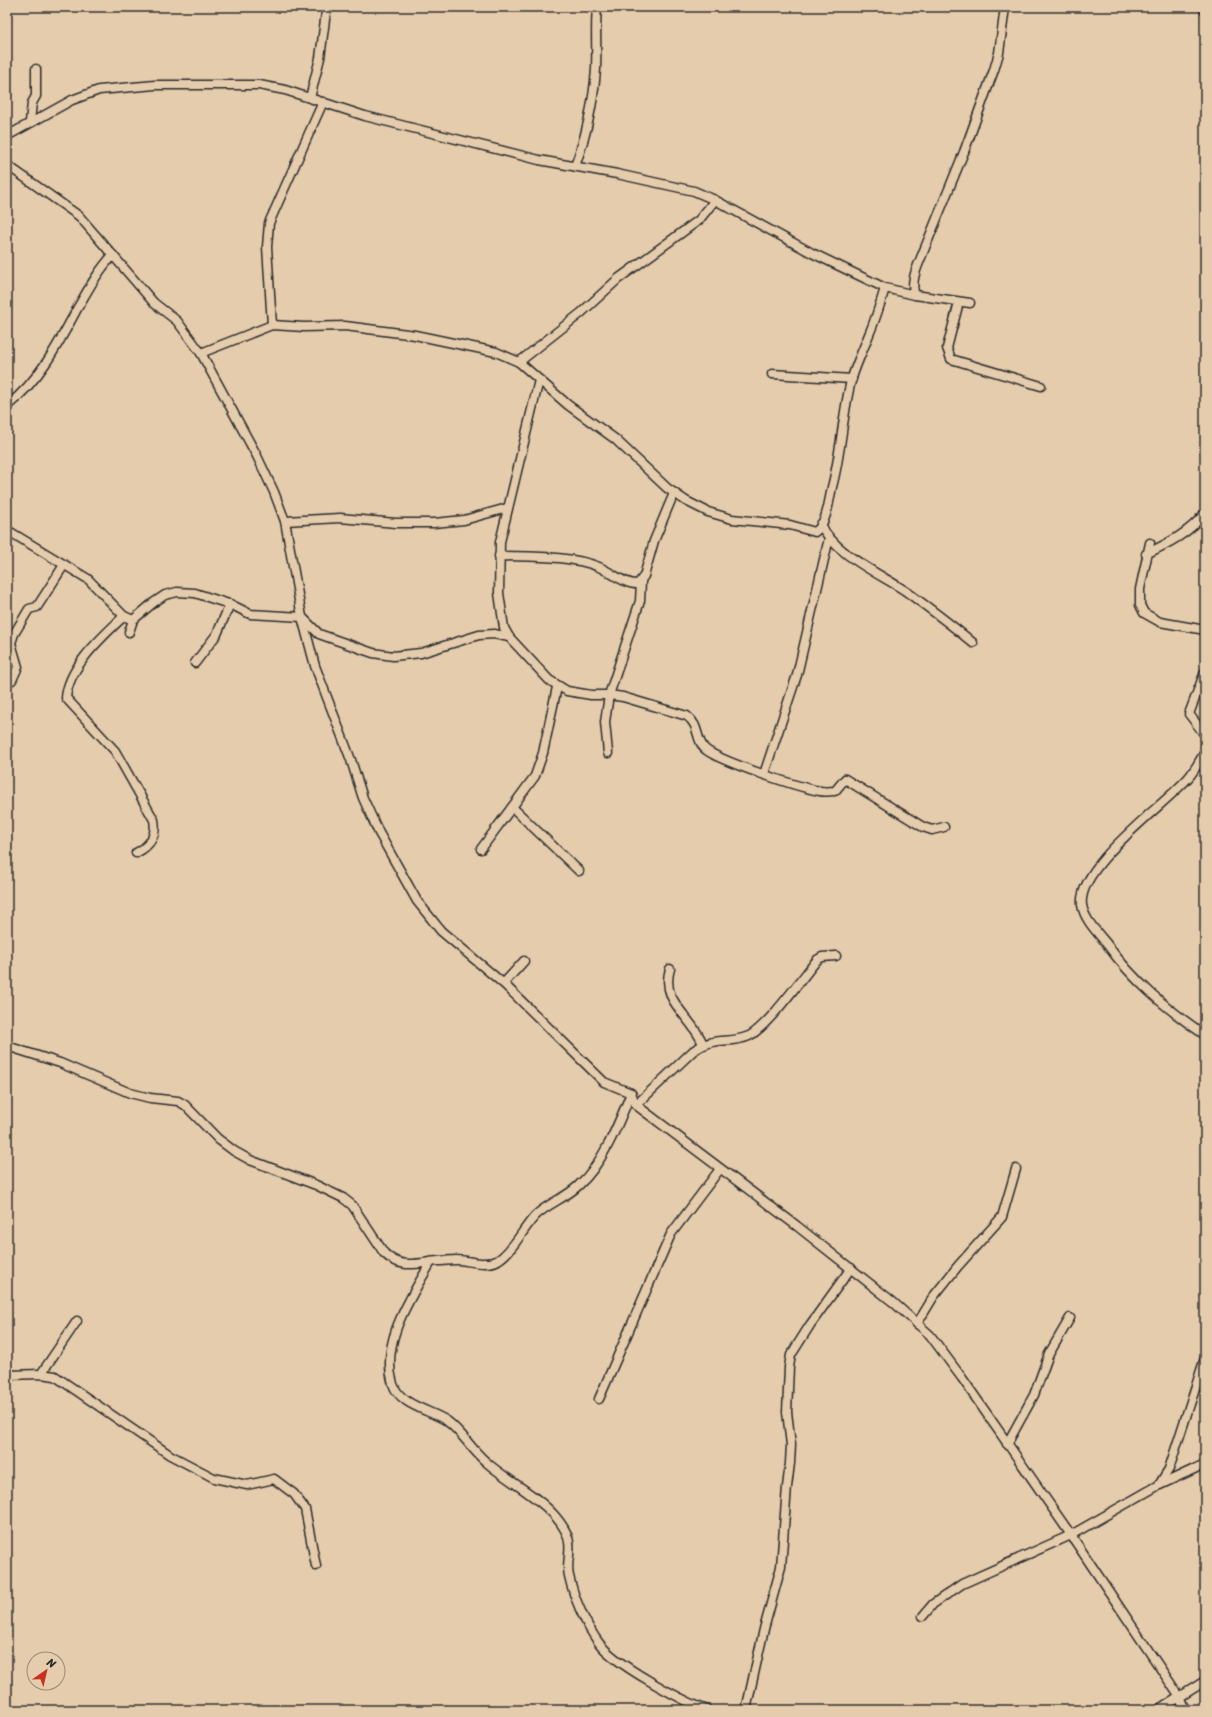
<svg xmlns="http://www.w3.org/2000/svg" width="1212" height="1717" viewBox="0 0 1212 1717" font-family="Sriracha,sans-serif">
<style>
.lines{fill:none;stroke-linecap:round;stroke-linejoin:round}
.minor-casing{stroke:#2b2b2b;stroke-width:11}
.tertiary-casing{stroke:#2b2b2b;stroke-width:13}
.minor{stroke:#e5ccad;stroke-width:8}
.tertiary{stroke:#e5ccad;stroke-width:10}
</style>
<rect width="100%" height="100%" fill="#e5ccad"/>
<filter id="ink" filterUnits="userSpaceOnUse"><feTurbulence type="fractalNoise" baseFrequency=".025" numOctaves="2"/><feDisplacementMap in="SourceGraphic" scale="8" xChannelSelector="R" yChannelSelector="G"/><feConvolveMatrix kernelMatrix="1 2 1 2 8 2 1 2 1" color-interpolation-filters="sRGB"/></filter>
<g filter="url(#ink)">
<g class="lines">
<defs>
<g id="minor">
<path d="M310 98 320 58 326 12 325 7"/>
<path d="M30 122 32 103 36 96V69"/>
<path d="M7 136 72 100 99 90 155 85H259L285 90 365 116 539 160 617 174 694 191 715 200 812 253 885 288 915 295 970 303"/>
<path d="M7 165 79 216 154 303 177 321 201 353 257 456 274 492 285 521 302 617 315 666 351 760 363 798 379 833 417 901 441 931 505 985 604 1082 631 1093 636 1105 797 1226 893 1302 930 1335 962 1378 1071 1535 1179 1696 1185 1710"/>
<path d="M575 166C586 137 594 100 596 69 597 48 595 28 597 7"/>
<path d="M915 295C911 285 914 275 918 265L964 152 994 70 999 53 1005 7"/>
<path d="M959 302 947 348 951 359 1041 386"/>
<path d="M272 325 267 247 269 223 323 102"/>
<path d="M201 353 272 325 304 327 345 326 415 335 496 352 519 362 568 405 615 439 667 488 686 501 708 512 732 519 790 525 815 532C827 524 829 500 832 487 841 454 842 419 850 385 854 368 862 353 868 337 875 321 880 305 885 288"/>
<path d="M519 362 581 313 618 279 699 220 715 200"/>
<path d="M772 374 852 379"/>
<path d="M539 380 500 542 499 593 504 628 509 637 549 680 567 691 591 695H609L623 697 687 716C700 726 695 737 704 748 715 760 801 788 820 791 825 792 830 791 835 791L845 779 923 827 932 830 944 827"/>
<path d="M7 406C39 381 58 345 77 309 88 290 98 271 113 255"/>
<path d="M285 521 340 518 396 523H434L464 520 507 508"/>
<path d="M821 524C832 553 882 575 907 592 929 608 952 625 973 643"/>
<path d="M7 530 88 579 124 616"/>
<path d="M1150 543 1140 589V605L1144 613 1160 622 1205 630"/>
<path d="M1146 554C1169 543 1189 533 1205 513"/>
<path d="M499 556C529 557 571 555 599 567 611 572 625 585 638 584L644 576 654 541 674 493"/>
<path d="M129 632 133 620"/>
<path d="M195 663 217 634 230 604"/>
<path d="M1205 672 1189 714 1205 735"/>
<path d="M12 680 18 667 11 643 14 634 29 609 37 607 64 565"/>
<path d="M1205 752C1200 760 1195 770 1189 777 1165 805 1077 866 1082 905 1084 919 1097 932 1106 943 1133 981 1167 1009 1205 1035"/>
<path d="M608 753 605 722 609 695 640 601 641 582"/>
<path d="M764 774 797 675 829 538"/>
<path d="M512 807 579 871"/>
<path d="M481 849 535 776 543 753 557 687"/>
<path d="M136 853C150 846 157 835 154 820L115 751 66 698C68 667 103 636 124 616L133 620 153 603 165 595 177 592 195 593 232 605 250 614 302 617 319 634 373 653 393 656 421 653 479 635 494 634 509 637"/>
<path d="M670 969C660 1002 691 1015 703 1044"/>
<path d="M504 983 524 961"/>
<path d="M7 1046 60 1063 130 1093 150 1098 178 1101 185 1105 218 1139 234 1151 250 1160 316 1185 343 1198 352 1205 384 1253C401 1270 417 1263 438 1261 444 1261 450 1260 456 1260 468 1260 487 1267 498 1260 512 1252 523 1229 535 1216 548 1203 566 1198 579 1185 603 1164 619 1122 631 1093"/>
<path d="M636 1105 693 1051C715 1035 728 1045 749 1036 767 1027 802 978 817 960L822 957 836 956"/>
<path d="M431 1262C411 1298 380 1341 393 1384 400 1406 431 1410 447 1421 462 1432 471 1449 485 1461 506 1480 537 1495 555 1516 561 1523 568 1533 569 1542 571 1554 566 1564 569 1576 574 1598 585 1624 599 1643 614 1664 681 1700 707 1710"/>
<path d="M917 1324 934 1296 958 1266 1002 1217 1016 1169"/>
<path d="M41 1374 77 1321"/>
<path d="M7 1375 41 1374 55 1376 170 1455 214 1478 247 1485 274 1479 294 1494 305 1509 316 1566"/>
<path d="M599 1399 671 1234 720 1169"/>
<path d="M1007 1444 1034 1395 1049 1354 1070 1318"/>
<path d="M1160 1485 1205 1464"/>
<path d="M923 1616 933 1604 962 1584 1071 1535 1159 1485 1169 1469 1205 1358"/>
<path d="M746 1710 764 1629 781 1567 787 1487 790 1463 791 1445 787 1412 789 1367 791 1355 810 1325 851 1268"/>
<path d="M1159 1710 1205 1681"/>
</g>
<path id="tertiary" d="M1204 7 1205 9"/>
</defs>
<use href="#minor" class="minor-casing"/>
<use href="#tertiary" class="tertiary-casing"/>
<use href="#minor" class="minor"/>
<use href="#tertiary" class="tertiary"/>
</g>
</g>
<rect width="1212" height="1717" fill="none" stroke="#e5ccad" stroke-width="24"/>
<rect x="12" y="12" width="1188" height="1693" fill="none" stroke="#2b2b2b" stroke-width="1.5" filter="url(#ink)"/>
<g transform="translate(46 1671) rotate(34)"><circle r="19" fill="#e5ccad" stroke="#9b8c79"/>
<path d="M0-3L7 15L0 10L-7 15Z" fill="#c8321e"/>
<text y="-6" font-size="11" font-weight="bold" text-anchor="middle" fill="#2b2b2b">N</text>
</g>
</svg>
